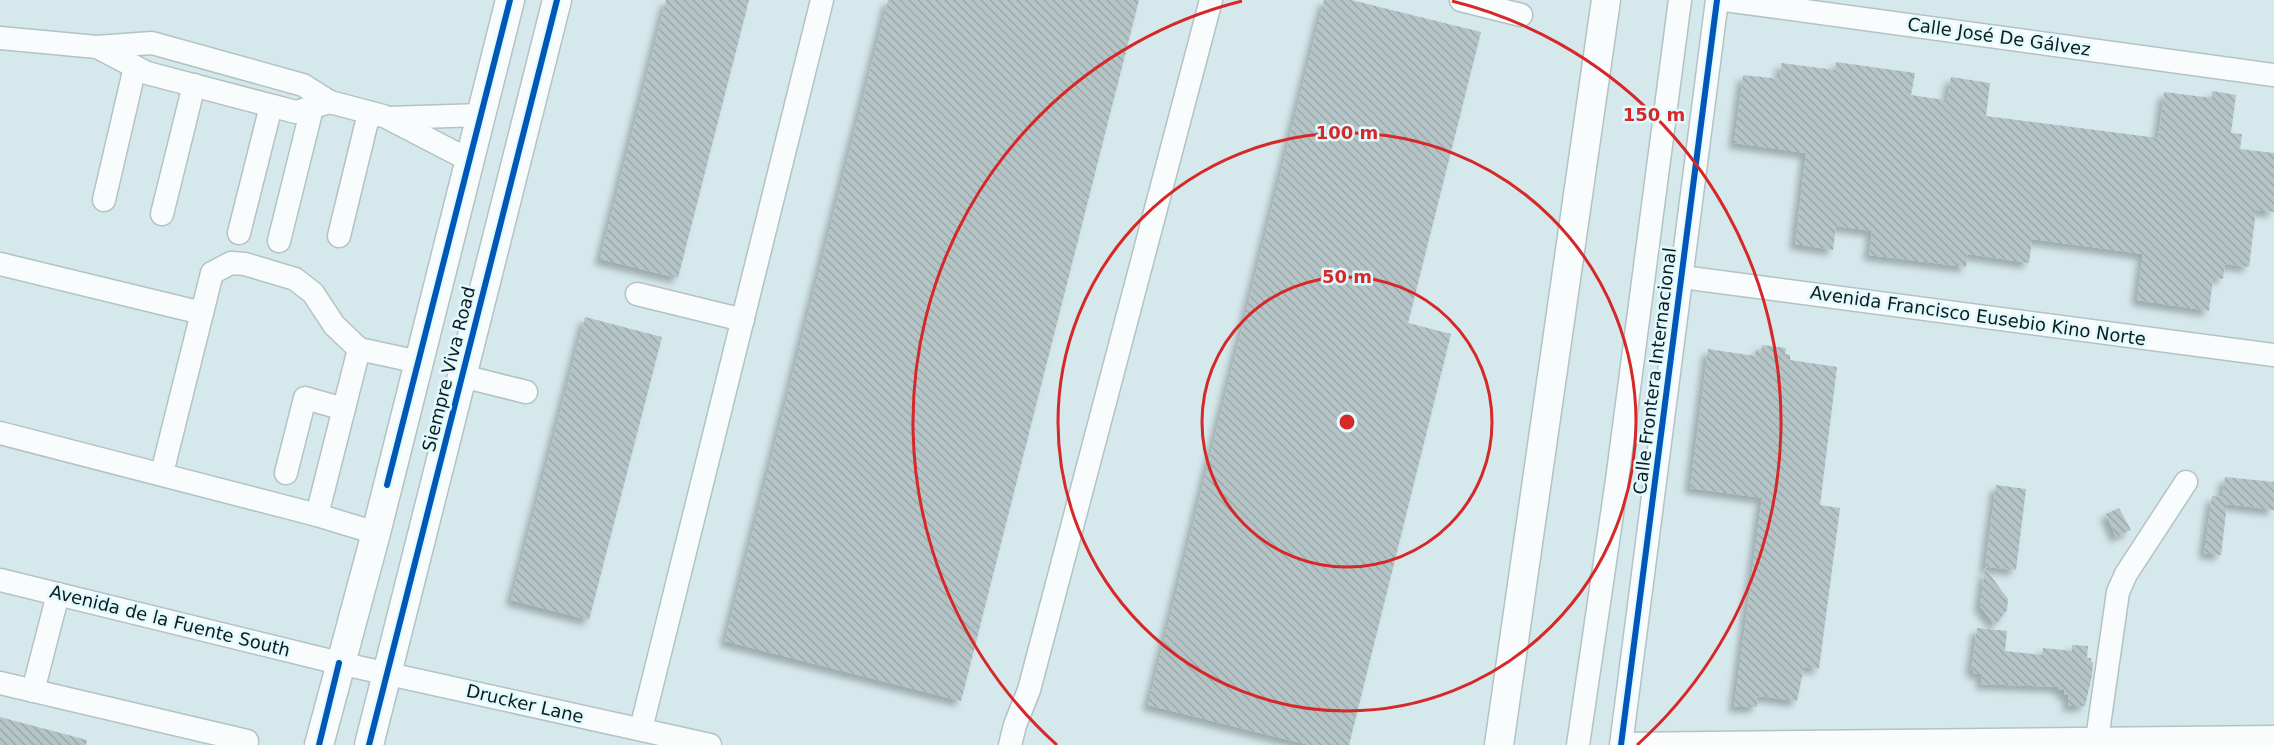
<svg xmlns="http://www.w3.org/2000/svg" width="2274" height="745" viewBox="0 0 2274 745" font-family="'DejaVu Sans',sans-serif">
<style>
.building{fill:url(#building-back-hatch);filter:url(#shadow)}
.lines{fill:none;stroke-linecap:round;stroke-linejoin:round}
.minor-casing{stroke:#b3c2c4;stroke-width:25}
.major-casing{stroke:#b3c2c4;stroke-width:31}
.minor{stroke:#f9fcfc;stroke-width:22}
.major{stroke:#f9fcfc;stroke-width:28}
.cycleway-casing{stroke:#e0fafe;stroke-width:10}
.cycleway{stroke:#0057b8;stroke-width:6}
.ring{fill:none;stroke:#d62828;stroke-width:3}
.labels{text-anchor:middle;stroke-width:5;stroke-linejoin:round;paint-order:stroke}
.street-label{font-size:18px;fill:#101c1e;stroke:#e0fafe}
.centre{fill:#d62828;stroke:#e0fafe;stroke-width:3}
.ring-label{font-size:18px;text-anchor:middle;font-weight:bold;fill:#d62828;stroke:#e0fafe;stroke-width:5;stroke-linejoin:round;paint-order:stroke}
</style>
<defs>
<pattern id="building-back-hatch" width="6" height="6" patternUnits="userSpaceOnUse" patternTransform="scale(1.5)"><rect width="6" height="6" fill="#b5c4c6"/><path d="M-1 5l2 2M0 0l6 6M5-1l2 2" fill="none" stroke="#9ba8aa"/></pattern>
<filter id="shadow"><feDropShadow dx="-5.5" dy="5.5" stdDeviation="3" flood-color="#0004"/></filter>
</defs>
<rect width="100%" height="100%" fill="#d5e8eb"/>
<g class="building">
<path d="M666 0H749L678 278 600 259Z"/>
<path d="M888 0H1139L961 701 725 641Z"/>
<path d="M1324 0H1351L1481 32 1408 323 1451 334 1349 745H1309L1148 705Z"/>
<path d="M1836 62 1915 73 1911 95 1930 98 1947 100 1951 77 1990 83 1986 116 2158 138 2164 92 2212 98V91L2236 95 2231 133 2242 134 2240 149 2274 153V212L2256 210 2249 267 2225 264 2223 279 2213 277 2209 311 2137 300 2143 254 2032 239 2029 263 1968 254 1966 267 1869 255 1872 231 1836 226 1833 250 1795 244 1806 153 1734 143 1743 75 1780 79 1781 63 1835 70Z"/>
<path d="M585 317 662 337 589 620 511 600Z"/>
<path d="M1762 345 1786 348 1785 354 1790 355V360L1837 367 1820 505 1840 508 1819 669 1804 667 1797 701 1758 696 1757 707H1734L1762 498 1690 488 1708 349 1755 356 1756 350 1761 351Z"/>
<path d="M2225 477 2274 482V510L2227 504 2221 555 2204 553 2212 496 2222 497Z"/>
<path d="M1996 485 2026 489 2016 570 1985 567Z"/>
<path d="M2119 508 2131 530 2116 537 2106 514Z"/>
<path d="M1985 568 2008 599 2007 610 1995 625 1980 606Z"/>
<path d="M1977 628 2007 631 2005 651 2042 655 2043 648 2072 651V645L2088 646 2087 658H2091V662H2093L2092 675 2085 706H2068L2069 695H2064V690H2058L2059 687 1981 684 1982 674 1973 673 1974 670H1971Z"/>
<path d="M0 717 87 740 86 745H0Z"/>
</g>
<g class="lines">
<defs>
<g id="minor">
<path d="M1461 0 1521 15"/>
<path d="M1725 0 2274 75"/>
<path d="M0 38 97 47 152 43 303 85 330 102 296 112 147 73 97 47"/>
<path d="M330 102 383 116"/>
<path d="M469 160 388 118 481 115"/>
<path d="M104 200 135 67"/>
<path d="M162 214 194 85"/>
<path d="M239 233 271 106"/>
<path d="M339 236 369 113"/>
<path d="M279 241 312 108"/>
<path d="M0 264 202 313 162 473"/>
<path d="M1682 277 2274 355"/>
<path d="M637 294 743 320"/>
<path d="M202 313 212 273 231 263 245 264 295 279 313 293 334 325 359 349"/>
<path d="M462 376 526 392"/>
<path d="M0 433 317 515"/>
<path d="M286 473 305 398 344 409"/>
<path d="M376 533 317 515 359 349 419 362"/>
<path d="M0 580 339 663 710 745"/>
<path d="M0 683 247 741"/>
<path d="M33 691 58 594"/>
<path d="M641 729 822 0"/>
<path d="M2097 739 2118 592 2126 574 2186 482"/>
<path d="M1622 744 2274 737"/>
<path d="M1010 745 1015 725 1029 690 1211 0"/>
<path d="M1578 745 1617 480 1680 0"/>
<path d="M1621 745 1717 0"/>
</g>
<g id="major">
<path d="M319 745 376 533 510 0"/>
<path d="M369 745 557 0"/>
<path d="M1499 745 1606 0"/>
</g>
</defs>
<use href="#minor" class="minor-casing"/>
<use href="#major" class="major-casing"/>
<use href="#minor" class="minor"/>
<use href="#major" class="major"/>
<defs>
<g id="cycleway">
<path d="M387 485 510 0"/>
<path d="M319 745 339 663"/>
<path d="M369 745 557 0"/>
<path d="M1621 745 1717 0"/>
</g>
</defs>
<use href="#cycleway" class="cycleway-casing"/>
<use href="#cycleway" class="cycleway"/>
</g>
<g class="ring">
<circle cx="1347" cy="422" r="145"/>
<circle cx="1347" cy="422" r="289"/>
<path d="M1057 745A434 434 0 0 1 1242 1M1452 1A434 434 0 0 1 1637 745"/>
</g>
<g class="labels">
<g class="street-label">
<text transform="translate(1999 37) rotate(8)" y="6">Calle José De Gálvez</text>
<text transform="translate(1978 316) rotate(8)" y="6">Avenida Francisco Eusebio Kino Norte</text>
<text transform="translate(449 369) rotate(-76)" y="6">Siempre Viva Road</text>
<text transform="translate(1655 371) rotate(-83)" y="6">Calle Frontera Internacional</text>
<text transform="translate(170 621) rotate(14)" y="6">Avenida de la Fuente South</text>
<text transform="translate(525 704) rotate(13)" y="6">Drucker Lane</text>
</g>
</g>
<circle cx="1347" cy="422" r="9" class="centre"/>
<g class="ring-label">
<text x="1654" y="121">150 m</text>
<text x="1347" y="139">100 m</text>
<text x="1347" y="283">50 m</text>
</g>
</svg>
